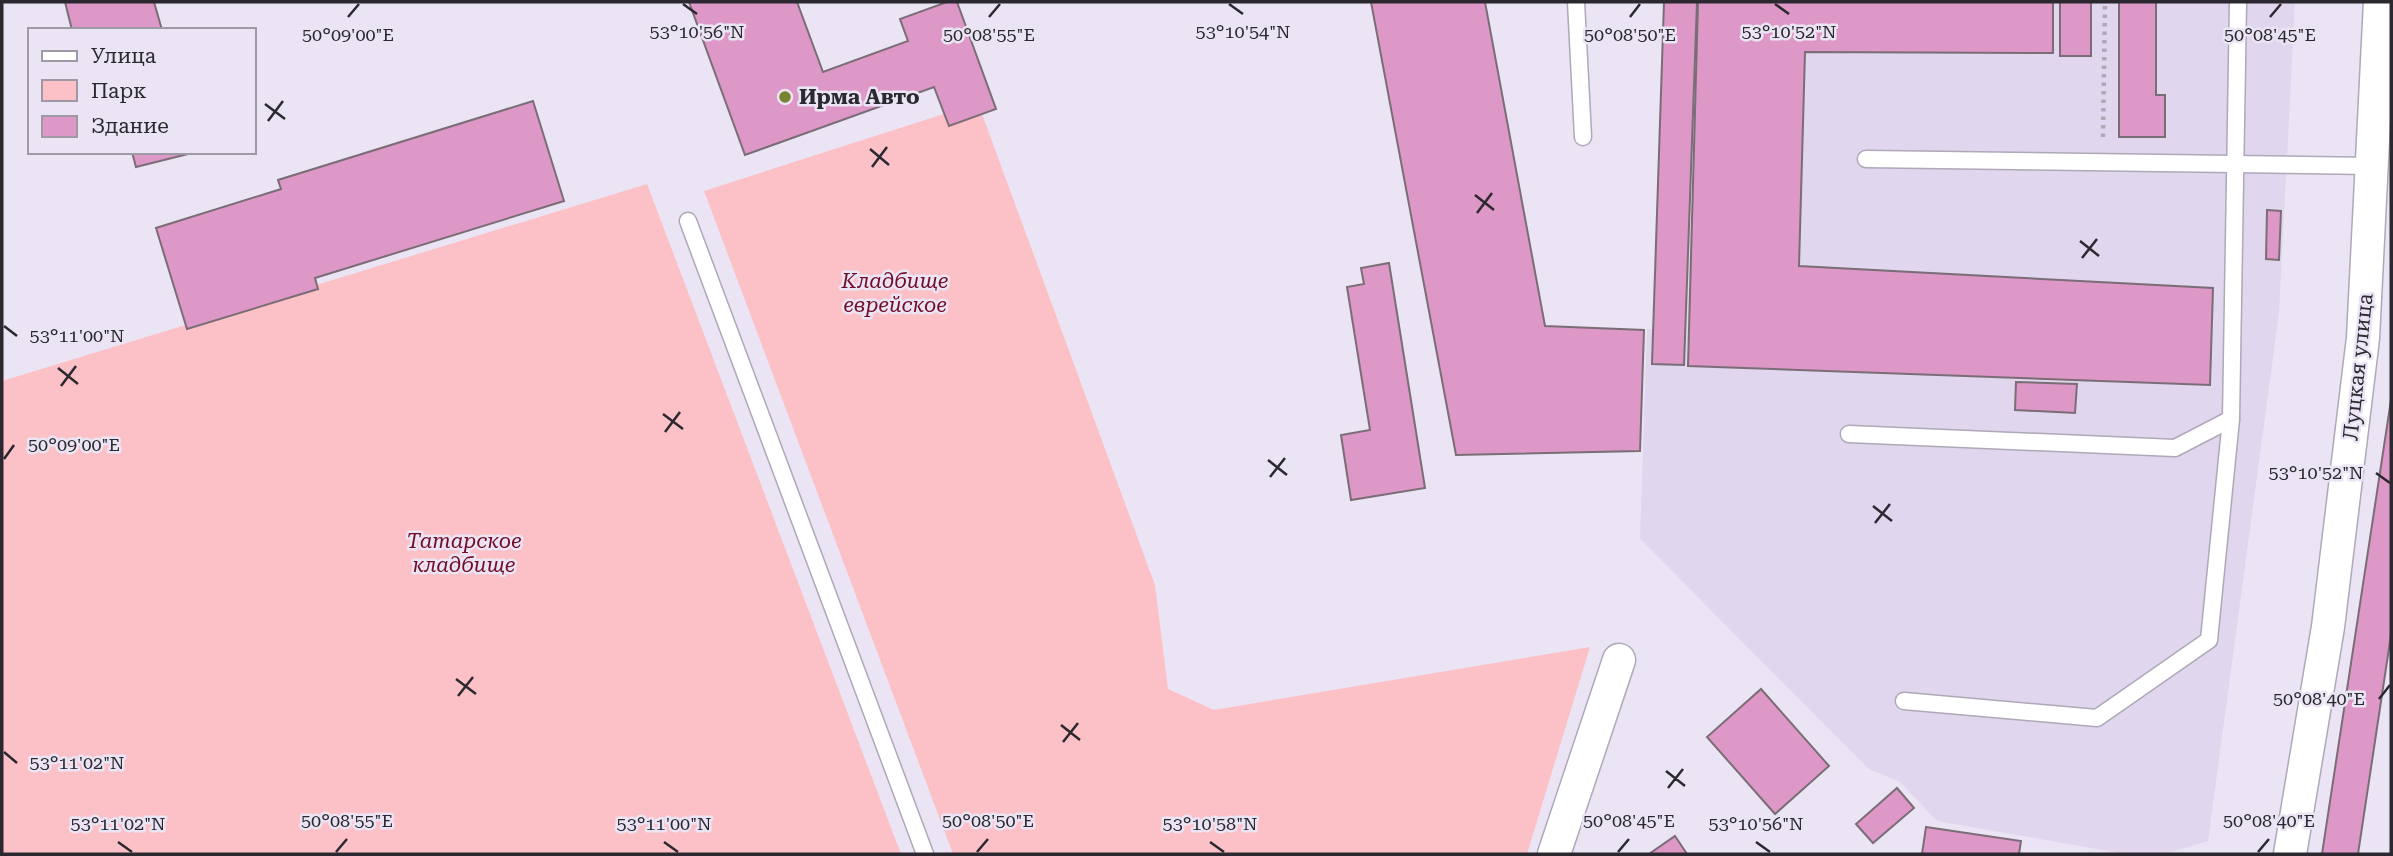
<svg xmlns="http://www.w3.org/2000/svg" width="2393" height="856" viewBox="0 0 2393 856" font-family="'Roboto Serif',serif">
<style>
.built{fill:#e0d6ed}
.green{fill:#fcc1c6}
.building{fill:#dd98c7;stroke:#7b6d76;stroke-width:2}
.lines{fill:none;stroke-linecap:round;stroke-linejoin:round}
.service-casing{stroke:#aea8b7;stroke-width:19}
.minor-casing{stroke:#aea8b7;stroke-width:35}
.path{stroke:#afa9b6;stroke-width:4.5;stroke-dasharray:3.5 5;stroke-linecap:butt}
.service{stroke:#fff;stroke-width:16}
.minor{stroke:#fff;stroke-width:32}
.ticks{fill:none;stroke:#2b292f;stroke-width:2.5}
.poi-dot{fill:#788330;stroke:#ebe4f4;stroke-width:2.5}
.labels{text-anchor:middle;stroke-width:5;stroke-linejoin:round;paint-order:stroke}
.poi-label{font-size:21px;font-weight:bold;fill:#2b292f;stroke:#ebe4f4;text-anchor:start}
.park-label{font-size:21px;font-style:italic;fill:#710d27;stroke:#ebe4f4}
.street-label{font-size:21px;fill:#2b292f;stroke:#ebe4f4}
.ticks-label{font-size:18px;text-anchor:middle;fill:#2b292f;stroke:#ebe4f4;stroke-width:5;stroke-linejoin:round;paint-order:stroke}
</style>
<rect width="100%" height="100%" fill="#ebe4f4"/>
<path class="built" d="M1698 2H2295L2279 313 2208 841 2164 854H2126L1937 821 1900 782 1869 769 1640 539 1647 329 1684 330Z"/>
<g class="green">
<path d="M978 103 1155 585 1168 689 1214 710 1590 647 1527 854H953L704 191Z"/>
<path d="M647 184 901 854H2V381Z"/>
</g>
<g class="building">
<path d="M65 2H154L162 30H72Z"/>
<path d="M689 2H797L823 72 908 41 900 19 947 2H957L996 109 949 126 934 87 745 155Z"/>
<path d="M1371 2H1485L1545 326 1644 330 1640 451 1456 455Z"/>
<path d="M1664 2H1697L1684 365 1652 364Z"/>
<path d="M1698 2H2053V53L1805 52 1799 266 2213 288 2210 385 1688 366Z"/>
<rect x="2060" y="2" width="31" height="54"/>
<path d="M2119 2H2156V95H2165V137H2119Z"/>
<path d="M533 101 564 201 315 278 318 289 187 329 156 228 281 189 278 180Z"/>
<path d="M132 152H196L136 167Z"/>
<path d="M2267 210 2281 211 2279 260 2266 259Z"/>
<path d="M1389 263 1425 488 1351 500 1341 435 1370 430 1347 287 1364 284 1361 268Z"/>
<path d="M2016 382 2077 384 2075 413 2015 410Z"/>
<path d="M2391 400V635L2358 854H2322Z"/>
<path d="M1761 689 1829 766 1775 814 1707 737Z"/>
<path d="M1897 788 1914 808 1873 843 1856 824Z"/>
<path d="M1926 827 2021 841 2019 854H1922Z"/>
<path d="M1675 836 1687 854H1649Z"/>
</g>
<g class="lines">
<defs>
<g id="service">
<path d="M1576 2 1583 137"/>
<path d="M1866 159 2373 166"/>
<path d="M688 221 925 854"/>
<path d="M1849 434 2175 448 2231 419 2238 2"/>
<path d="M1904 701 2097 718 2209 640 2231 419"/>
</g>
<g id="minor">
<path d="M1554 854 1619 660"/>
<path d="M2290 854 2328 627 2363 338 2380 2"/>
</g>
</defs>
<use href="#service" class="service-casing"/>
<use href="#minor" class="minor-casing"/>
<path class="path" d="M2103 137 2105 2"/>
<use href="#service" class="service"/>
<use href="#minor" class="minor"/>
</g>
<path class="ticks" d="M683 4 697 14M1229 4 1243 14M1775 4 1789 14M348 17 359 4M989 17 1000 4M1630 17 1640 4M2270 17 2281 4M265 104 285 119M268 121 283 101M870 149 889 165M872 167 887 147M1475 195 1494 210M1477 213 1492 193M2080 241 2099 256M2082 258 2097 239M4 326 17 336M58 368 78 384M61 386 76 366M663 414 683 429M665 432 680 412M4 459 14 445M1268 460 1287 475M2376 473 2390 483M1270 477 1285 458M1873 506 1892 521M1875 523 1890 504M456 679 476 694M458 696 473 677M2379 699 2390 685M1061 725 1080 740M1063 742 1078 723M4 752 17 763M1666 771 1685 786M1668 788 1683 769M118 842 132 852M664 842 678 852M1210 842 1224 852M1756 842 1770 852M336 852 347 839M977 852 988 839M1618 852 1629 839M2258 852 2269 839"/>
<circle class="poi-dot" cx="785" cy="97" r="7"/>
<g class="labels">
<g class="poi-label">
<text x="799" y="104">Ирма Авто</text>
</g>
<g class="park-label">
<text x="895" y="288">Кладбище<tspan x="895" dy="24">еврейское</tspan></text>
<text x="464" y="548">Татарское<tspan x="464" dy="24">кладбище</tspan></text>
</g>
<g class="street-label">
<text transform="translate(2358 367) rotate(-84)" y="7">Луцкая улица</text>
</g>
</g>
<g class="ticks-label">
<text x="1243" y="38">53°10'54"N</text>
<text x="697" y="38">53°10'56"N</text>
<text x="1789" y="38">53°10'52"N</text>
<text x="348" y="41">50°09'00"E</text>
<text x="989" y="41">50°08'55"E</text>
<text x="1630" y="41">50°08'50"E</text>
<text x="2270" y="41">50°08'45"E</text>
<text x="77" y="342">53°11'00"N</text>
<text x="74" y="451">50°09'00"E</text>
<text x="2316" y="479">53°10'52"N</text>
<text x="2319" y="705">50°08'40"E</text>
<text x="77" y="769">53°11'02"N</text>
<text x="347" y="827">50°08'55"E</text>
<text x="988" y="827">50°08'50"E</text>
<text x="1629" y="827">50°08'45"E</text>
<text x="2269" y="827">50°08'40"E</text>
<text x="118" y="830">53°11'02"N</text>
<text x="664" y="830">53°11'00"N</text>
<text x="1210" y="830">53°10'58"N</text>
<text x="1756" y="830">53°10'56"N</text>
</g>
<rect width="2393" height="856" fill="none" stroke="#2b292f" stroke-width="7"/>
<rect x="28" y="28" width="228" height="126" fill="#ebe4f4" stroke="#9e99a5" stroke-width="2"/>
<rect x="42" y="51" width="35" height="10" fill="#ffffff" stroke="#9e99a5" stroke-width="2"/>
<text x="91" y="63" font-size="21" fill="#2b292f">Улица</text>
<rect x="42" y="80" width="35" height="21" fill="#fcc1c6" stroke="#9e99a5" stroke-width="2"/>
<text x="91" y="98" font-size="21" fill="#2b292f">Парк</text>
<rect x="42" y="116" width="35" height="21" fill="#dd98c7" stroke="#9e99a5" stroke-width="2"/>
<text x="91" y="133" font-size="21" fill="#2b292f">Здание</text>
</svg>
